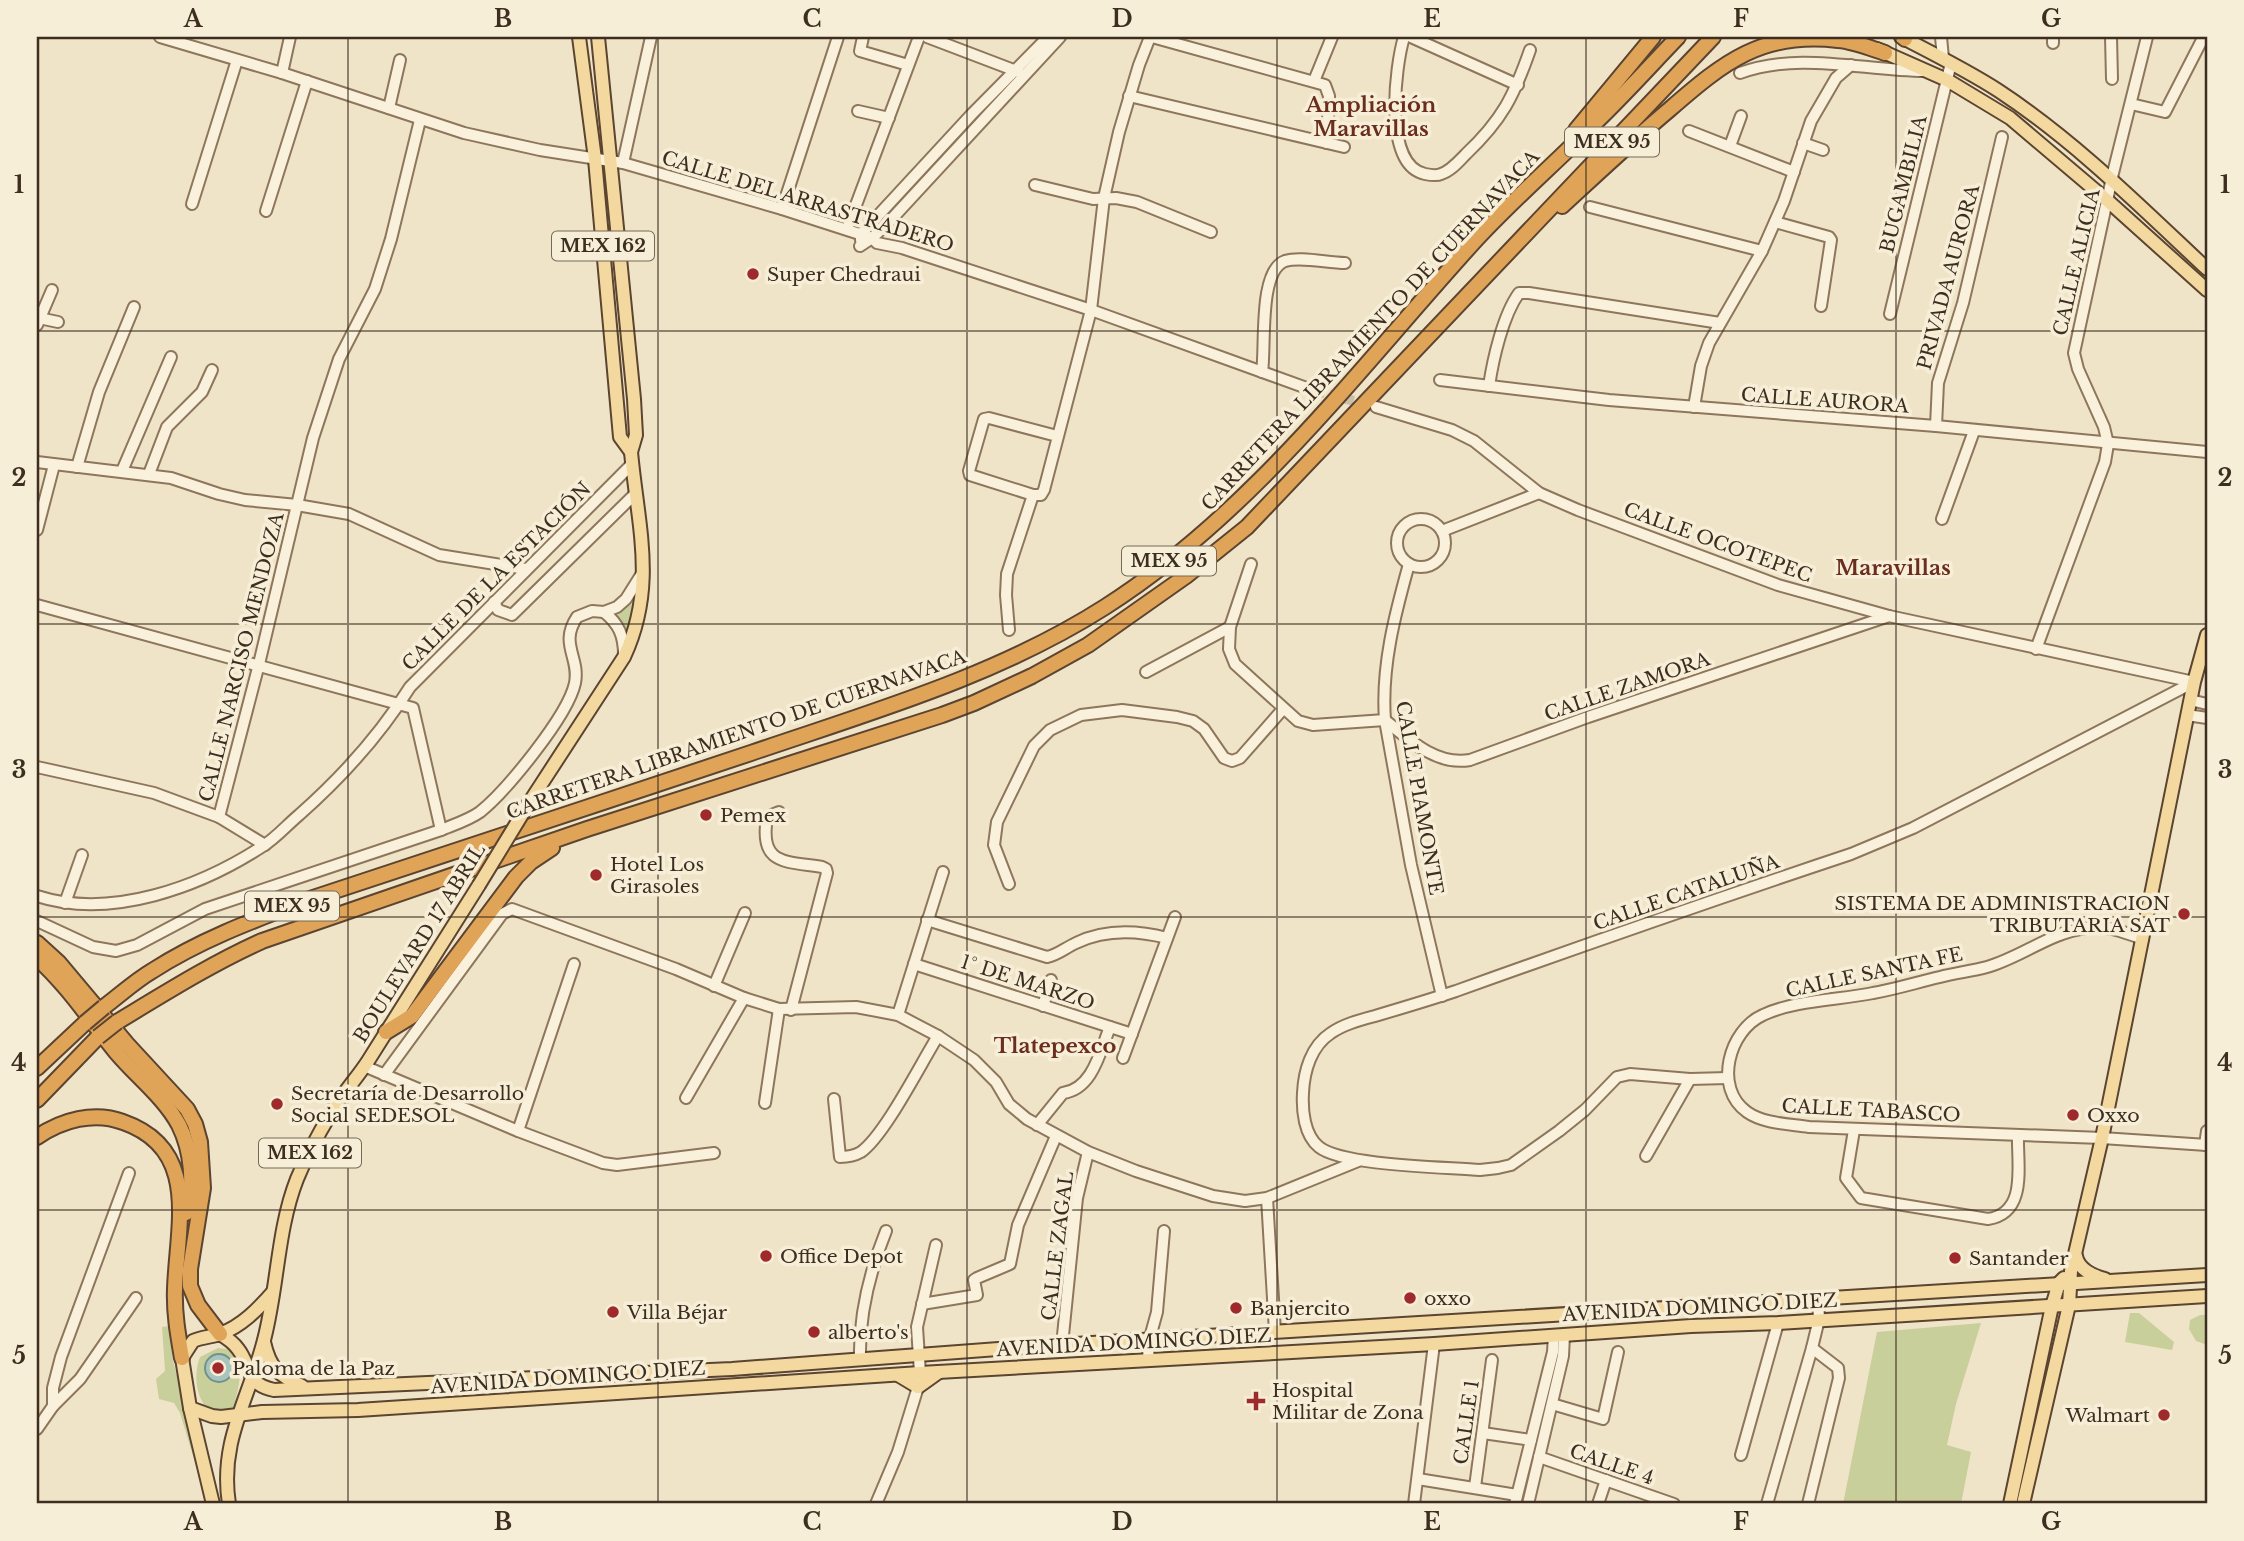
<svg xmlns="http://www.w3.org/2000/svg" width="2244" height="1541" viewBox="0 0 2244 1541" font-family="'Libre Baskerville',serif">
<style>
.green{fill:#c9cf9b}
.water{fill:#a9c4bc;stroke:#6f938a;stroke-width:2}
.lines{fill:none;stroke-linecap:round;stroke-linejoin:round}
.minor-tunnel{stroke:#ccc0a6;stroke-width:10;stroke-dasharray:10 5;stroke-linecap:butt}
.minor-casing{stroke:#8d765c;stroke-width:14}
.major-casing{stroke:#5b4430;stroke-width:16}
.highway-casing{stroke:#5b4430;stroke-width:18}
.minor{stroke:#faf1dc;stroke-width:10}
.major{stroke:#f3d9a0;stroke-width:12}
.highway{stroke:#e0a458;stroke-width:14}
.major-bridge-casing{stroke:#5b4430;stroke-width:16;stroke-linecap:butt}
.highway-bridge-casing{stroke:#5b4430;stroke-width:18;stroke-linecap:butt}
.major-bridge{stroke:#f3d9a0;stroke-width:12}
.highway-bridge{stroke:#e0a458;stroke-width:14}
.grid{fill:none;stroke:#3d2e20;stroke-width:2;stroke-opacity:0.55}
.poi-dot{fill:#9e2a2b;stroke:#f7eed8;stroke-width:2.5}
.labels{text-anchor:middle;stroke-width:7;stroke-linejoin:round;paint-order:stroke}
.shield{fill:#f7eed8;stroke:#756857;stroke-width:2}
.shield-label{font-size:18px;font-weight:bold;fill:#3d2e20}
.street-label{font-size:19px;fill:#3d2e20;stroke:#f7eed8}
.poi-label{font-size:19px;fill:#3d2e20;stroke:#f7eed8;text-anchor:start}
.neighbourhood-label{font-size:21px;font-weight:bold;fill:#6b2e1e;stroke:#f7eed8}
.neatline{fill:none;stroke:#3d2e20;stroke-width:2.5}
.grid-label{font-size:23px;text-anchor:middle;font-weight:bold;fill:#3d2e20}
</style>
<rect width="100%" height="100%" fill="#f0e4c8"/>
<g class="green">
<path d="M639 589V603L628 631 612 614 632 604Z"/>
<path d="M2130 1313H2139L2174 1342 2172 1350 2125 1342Z"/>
<path d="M2200 1315H2207V1345L2196 1341 2189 1329 2190 1320Z"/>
<path d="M1981 1323 1956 1404 1947 1445 1971 1452 1961 1504H1843L1877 1332Z"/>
<path d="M169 1326 173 1360 200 1469H197L180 1413 174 1403 159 1399 156 1379 165 1371 162 1327Z"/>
<path d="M218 1348C222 1349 226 1348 230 1350 248 1360 237 1392 234 1407L227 1412 209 1411C196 1397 193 1375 200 1357Z"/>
</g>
<circle class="water" cx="219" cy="1368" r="14"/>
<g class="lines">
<path class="minor-tunnel" d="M1315 391 1370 405"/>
<defs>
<g id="minor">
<path d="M160 37 282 73 464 133 540 150 623 163 782 209 872 238 877 243 902 248 1091 310 1315 391"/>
<path d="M863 37 860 51 908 65"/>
<path d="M927 37 1019 72"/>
<path d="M1152 37 1325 85 1329 96 1327 143"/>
<path d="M1404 37C1395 67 1383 165 1425 174 1430 175 1437 176 1441 174 1451 171 1459 161 1466 154 1502 120 1514 96 1530 50"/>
<path d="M1411 37 1518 85"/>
<path d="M1941 37 1943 58"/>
<path d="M2053 37V43"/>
<path d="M2111 37 2112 79"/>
<path d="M282 73 290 37"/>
<path d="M1740 73C1801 51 1863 71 1925 71"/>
<path d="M1314 81 1332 37"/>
<path d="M1129 96 1344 147"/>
<path d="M2131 104 2165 112 2202 40"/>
<path d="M389 108 400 60"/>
<path d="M858 111 889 118"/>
<path d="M1689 131 1794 172"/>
<path d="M1803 143 1823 150"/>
<path d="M1730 146 1741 116"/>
<path d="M623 163 651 37"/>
<path d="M1035 185 1093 199 1116 198 1137 202 1211 232"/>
<path d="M192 204 237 60"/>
<path d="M1590 207 1762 251"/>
<path d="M782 209 838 37"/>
<path d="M266 211 307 81"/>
<path d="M1775 222 1829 237 1831 240 1821 306"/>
<path d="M847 229 919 37"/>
<path d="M861 240V234L971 115 1048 37"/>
<path d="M860 246 872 238 888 223 1060 37"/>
<path d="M1890 314 1951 63"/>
<path d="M39 318 58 322"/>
<path d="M37 325 52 290"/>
<path d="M1262 372C1266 347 1258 271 1285 261 1300 256 1328 263 1345 263"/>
<path d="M1440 380 1609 400 1936 426 2207 452"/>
<path d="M1489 386C1493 359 1503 315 1519 293H1529L1720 323"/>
<path d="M1376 407 1452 430 1474 441 1539 493 1578 510 1778 585 1889 616 2194 682"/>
<path d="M1694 407 1701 366 1709 343 1762 251 1784 201 1811 121 1836 78 1851 65"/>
<path d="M1936 426 1938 383 1963 303 2002 137"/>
<path d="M1057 436 989 418 984 419 969 471 970 475 1033 495H1041L1044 490 1091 310 1104 198 1119 132 1139 65 1150 37"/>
<path d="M37 462 171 478 219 494 245 500 297 505 349 514 439 555 526 569"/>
<path d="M77 467 99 392 134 307"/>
<path d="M122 471 171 357"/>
<path d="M149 474 167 427 202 392 212 370"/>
<path d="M1942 519 1974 431"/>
<circle cx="1421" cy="543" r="24"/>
<path d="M37 530 54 465"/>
<path d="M1442 531 1539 493"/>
<path d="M1251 564 1230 627 1229 649 1235 664 1298 721 1313 725 1385 720C1409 740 1437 766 1470 760L1588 717 1889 616"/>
<path d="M1409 564C1395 614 1381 667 1385 720L1411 865 1442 996"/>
<path d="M494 602 498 610 512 615 636 493"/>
<path d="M37 605 413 708 441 830"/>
<path d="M604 612C619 624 624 636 624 655"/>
<path d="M1009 630 1006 595 1007 574 1033 495"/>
<path d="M2036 649 2105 462 2108 444 2104 427 2078 369 2074 353 2113 173 2147 37"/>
<path d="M1146 672 1230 627"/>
<path d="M2190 700 2207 704"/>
<path d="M2187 715 2207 718"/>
<path d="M37 767 154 793 219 817 265 845"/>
<path d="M779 812 767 817C759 865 784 861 822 867L826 869 827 873 791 1010"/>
<path d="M219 817 259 664 313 438 339 359 375 289 391 239 420 120"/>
<path d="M1009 884 994 845 997 822 1034 746 1050 730 1081 715 1122 710 1177 717 1193 721 1204 729 1224 758 1232 761 1240 758 1283 709"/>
<path d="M37 896C111 920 200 887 263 846 276 838 287 825 299 815 342 777 380 735 410 687L632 464"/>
<path d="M65 903 82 855"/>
<path d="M927 920 1047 957C1058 955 1065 948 1076 943 1105 929 1136 930 1167 938"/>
<path d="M37 921 93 947 116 951 137 945 205 909 441 830C453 825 469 820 480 812 506 791 568 716 575 683 580 657 559 644 577 617L592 611 604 612 617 607 626 599 643 572"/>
<path d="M2143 939C2124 932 2106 925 2086 928 2049 933 2022 957 1987 967 1972 971 1956 973 1940 977 1918 982 1896 989 1873 993 1839 1000 1795 1000 1763 1015 1729 1030 1713 1088 1747 1112 1764 1124 1790 1124 1809 1127L2102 1138 2207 1145"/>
<path d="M914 964 1132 1034"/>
<path d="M714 986 745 913"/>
<path d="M1043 1006 1051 980"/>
<path d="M898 1015 943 872"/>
<path d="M1123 1058 1175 917"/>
<path d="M364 1066 518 1131 603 1163 617 1165 714 1153"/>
<path d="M384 1075 502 914 512 909 676 969 744 998 779 1009 856 1007 898 1015 938 1036 974 1060 996 1082 1009 1104 1027 1119 1088 1152 1136 1171 1213 1196 1245 1201 1267 1198 1358 1161"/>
<path d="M1728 1078 1690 1079 1630 1074 1617 1077 1585 1110 1559 1131 1511 1165 1498 1168 1480 1170C1445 1167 1343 1166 1319 1147 1304 1135 1302 1110 1303 1093 1304 1071 1311 1046 1331 1033 1344 1024 1360 1020 1375 1016 1402 1008 1429 1000 1456 991 1587 944 1719 898 1851 854L1913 828 2194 682"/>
<path d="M686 1098 744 998"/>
<path d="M834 1099 840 1157C848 1157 854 1156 861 1152 885 1135 921 1063 938 1036"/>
<path d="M765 1103 779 1009"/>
<path d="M1037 1125 1063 1093C1093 1089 1100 1051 1110 1027"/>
<path d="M1854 1130 1846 1178 1861 1198 1988 1219C2028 1213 2017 1165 2018 1135"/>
<path d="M518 1131 574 964"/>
<path d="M2205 1145 2207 1131"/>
<path d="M1646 1156 1690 1079"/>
<path d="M1267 1198 1275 1332"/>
<path d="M922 1304 977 1295 974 1280 977 1278 1010 1264 1018 1225 1056 1136"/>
<path d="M1062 1345 1077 1198 1088 1152"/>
<path d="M860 1358C859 1315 870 1271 886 1231"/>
<path d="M1148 1361 1149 1341 1157 1312 1164 1231"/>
<path d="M1552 1404 1603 1419 1618 1352"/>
<path d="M53 1406 80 1379 136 1298"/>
<path d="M37 1429 53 1406V1388L61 1357 129 1173"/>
<path d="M1483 1433 1531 1440"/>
<path d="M1741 1455 1778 1323"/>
<path d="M1539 1457 1674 1504"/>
<path d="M1418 1479 1517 1495"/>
<path d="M1475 1487 1492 1360"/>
<path d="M876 1504 898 1452 918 1387 920 1373 917 1327 936 1245"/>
<path d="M1414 1504 1434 1344"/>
<path d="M1515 1504 1553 1352 1554 1335"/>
<path d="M1528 1504 1563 1356 1564 1335"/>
<path d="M1598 1504 1606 1480"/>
<path d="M1767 1504 1812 1348 1819 1319 1818 1298"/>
<path d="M1808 1504 1839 1378 1838 1368 1812 1348"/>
</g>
<g id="major">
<path d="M579 37 595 159 620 437 631 452"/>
<path d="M1901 37C1934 54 1968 71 1999 91 2075 141 2141 207 2207 269"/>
<path d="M1877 49 1947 80 2010 118 2108 201 2207 290"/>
<path d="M529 803 624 657C657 586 638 527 631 452L636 435 634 399 598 37"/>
<path d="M2076 1256C2078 1269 2093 1276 2105 1279"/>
<path d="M220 1334C227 1338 233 1342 238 1349 252 1367 245 1384 274 1390L732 1369 1026 1347 2207 1275"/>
<path d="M264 1342C270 1368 278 1375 302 1386"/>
<path d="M898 1375 918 1387 939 1372"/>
<path d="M190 1408 212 1416 221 1417 262 1412 358 1410 920 1373 1434 1344 1691 1326 1778 1323 2207 1296"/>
<path d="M213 1504 190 1408 182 1358 193 1341C202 1337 211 1337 220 1334 242 1326 258 1309 273 1292"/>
<path d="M229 1504C219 1441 249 1399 264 1340 278 1287 277 1230 297 1179 306 1157 319 1133 331 1113 342 1094 357 1078 368 1061 405 1002 442 944 479 885"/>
<path d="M2010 1504 2052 1306 2059 1283 2064 1278"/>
<path d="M2023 1504 2069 1305 2071 1271 2102 1138 2194 682 2207 635"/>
</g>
<g id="highway">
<path d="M1903 37 1905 39"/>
<path d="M1576 130 1653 37"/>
<path d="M1562 206C1598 173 1633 140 1670 109 1724 62 1762 31 1838 40 1853 41 1870 48 1885 53"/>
<path d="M37 943 59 963 127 1044 187 1109 195 1124 200 1142 203 1188 190 1269V1286L198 1305 220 1334"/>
<path d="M37 958C68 986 90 1020 116 1052 136 1076 164 1097 179 1125 192 1151 195 1185 186 1213"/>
<path d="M104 1007C120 995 135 981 152 971 200 940 254 920 307 900 455 852 603 802 751 753 871 712 997 676 1105 607 1251 514 1357 371 1472 244 1511 201 1556 163 1597 121 1625 94 1651 65 1678 37"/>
<path d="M117 1022C165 993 211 964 262 941L587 829 942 715 974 703 1032 676 1088 645 1186 576 1247 527 1713 37"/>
<path d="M386 1032 412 1016 516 877 531 862 552 848"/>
<path d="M37 1068 85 1023"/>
<path d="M37 1100 98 1037"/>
<path d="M37 1137C62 1120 94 1111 123 1122 201 1149 177 1226 175 1289 174 1313 178 1335 182 1358"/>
</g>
</defs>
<use href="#minor" class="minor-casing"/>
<use href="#major" class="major-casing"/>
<use href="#highway" class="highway-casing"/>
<use href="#minor" class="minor"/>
<use href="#major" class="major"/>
<use href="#highway" class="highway"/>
<defs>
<path id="major-bridge" d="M479 885 529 803"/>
<g id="highway-bridge">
<path d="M85 1023 104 1007"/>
<path d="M98 1037 117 1022"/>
</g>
</defs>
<use href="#major-bridge" class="major-bridge-casing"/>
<use href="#highway-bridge" class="highway-bridge-casing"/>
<use href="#major-bridge" class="major-bridge"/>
<use href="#highway-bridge" class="highway-bridge"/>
</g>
<path class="grid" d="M348 37V1504M658 37V1504M967 37V1504M1277 37V1504M1586 37V1504M1896 37V1504M37 331H2207M37 624H2207M37 917H2207M37 1210H2207"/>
<g class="poi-dot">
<circle cx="753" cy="274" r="7"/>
<circle cx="706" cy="815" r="7"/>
<circle cx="596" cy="875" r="7"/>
<circle cx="2184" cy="914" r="7"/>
<circle cx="277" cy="1104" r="7"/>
<circle cx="2073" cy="1115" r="7"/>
<circle cx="766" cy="1256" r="7"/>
<circle cx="1955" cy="1258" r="7"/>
<circle cx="1410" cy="1298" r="7"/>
<circle cx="1236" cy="1308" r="7"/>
<circle cx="613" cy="1312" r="7"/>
<circle cx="814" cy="1332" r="7"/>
<circle cx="218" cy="1368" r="7"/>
<path d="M1252.5 1390.5h7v7h7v7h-7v7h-7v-7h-7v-7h7z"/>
<circle cx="2164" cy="1415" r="7"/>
</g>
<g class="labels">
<g class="shield">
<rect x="1565" y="127.5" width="94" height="29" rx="5"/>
<rect x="552" y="231.5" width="102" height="29" rx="5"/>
<rect x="1122" y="546.5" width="94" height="29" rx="5"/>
<rect x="245" y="891.5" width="94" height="29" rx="5"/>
<rect x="259" y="1138.5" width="102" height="29" rx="5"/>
</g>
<g class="shield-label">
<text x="1612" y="148">MEX 95</text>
<text x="603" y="252">MEX 162</text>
<text x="1169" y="567">MEX 95</text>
<text x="292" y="912">MEX 95</text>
<text x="310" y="1159">MEX 162</text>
</g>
<g class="street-label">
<text transform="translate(1903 184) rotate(-76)" y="7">BUGAMBILIA</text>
<text transform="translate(808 201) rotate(17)" y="7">CALLE DEL ARRASTRADERO</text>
<text transform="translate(2076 262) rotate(-77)" y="7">CALLE ALICIA</text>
<text transform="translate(1948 277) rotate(-75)" y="7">PRIVADA AURORA</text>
<text transform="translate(1370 330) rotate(-47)" y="7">CARRETERA LIBRAMIENTO DE CUERNAVACA</text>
<text transform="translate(1825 400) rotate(4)" y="7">CALLE AURORA</text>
<text transform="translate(1718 542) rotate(20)" y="7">CALLE OCOTEPEC</text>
<text transform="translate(496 576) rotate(-45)" y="7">CALLE DE LA ESTACIÓN</text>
<text transform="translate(241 657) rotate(-76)" y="7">CALLE NARCISO MENDOZA</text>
<text transform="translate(1627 686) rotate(-19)" y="7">CALLE ZAMORA</text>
<text transform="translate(736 734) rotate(-19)" y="7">CARRETERA LIBRAMIENTO DE CUERNAVACA</text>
<text transform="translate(1420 798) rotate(80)" y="7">CALLE PIAMONTE</text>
<text transform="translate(1686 892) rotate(-19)" y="7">CALLE CATALUÑA</text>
<text transform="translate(419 943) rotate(-58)" y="7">BOULEVARD 17 ABRIL</text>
<text transform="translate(1874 972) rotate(-12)" y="7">CALLE SANTA FE</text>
<text transform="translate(1028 982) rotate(18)" y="7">1° DE MARZO</text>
<text transform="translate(1871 1110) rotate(3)" y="7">CALLE TABASCO</text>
<text transform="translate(1057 1246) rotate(-83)" y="7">CALLE ZAGAL</text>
<text transform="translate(1700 1307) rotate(-3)" y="7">AVENIDA DOMINGO DIEZ</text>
<text transform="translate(1134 1342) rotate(-3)" y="7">AVENIDA DOMINGO DIEZ</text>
<text transform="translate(568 1377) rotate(-4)" y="7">AVENIDA DOMINGO DIEZ</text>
<text transform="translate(1466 1422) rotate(-82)" y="7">CALLE 1</text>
<text transform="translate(1612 1464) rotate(19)" y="7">CALLE 4</text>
</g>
<g class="poi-label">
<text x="767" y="281">Super Chedraui</text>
<text x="720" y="822">Pemex</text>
<text x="610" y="871">Hotel Los<tspan x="610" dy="22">Girasoles</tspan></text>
<text x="2170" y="910" text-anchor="end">SISTEMA DE ADMINISTRACION<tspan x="2170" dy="22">TRIBUTARIA SAT</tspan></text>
<text x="291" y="1100">Secretaría de Desarrollo<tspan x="291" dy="22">Social SEDESOL</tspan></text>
<text x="2087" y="1122">Oxxo</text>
<text x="780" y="1263">Office Depot</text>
<text x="1969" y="1265">Santander</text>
<text x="1424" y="1305">oxxo</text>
<text x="1250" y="1315">Banjercito</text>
<text x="627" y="1319">Villa Béjar</text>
<text x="828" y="1339">alberto's</text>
<text x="232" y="1375">Paloma de la Paz</text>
<text x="1272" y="1397">Hospital<tspan x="1272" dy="22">Militar de Zona</tspan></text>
<text x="2150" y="1422" text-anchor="end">Walmart</text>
</g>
<g class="neighbourhood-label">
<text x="1371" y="112">Ampliación<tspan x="1371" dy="24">Maravillas</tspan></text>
<text x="1893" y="575">Maravillas</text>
<text x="1055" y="1053">Tlatepexco</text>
</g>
</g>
<rect width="2244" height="1541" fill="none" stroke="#f7eed8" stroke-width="77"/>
<rect x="38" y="38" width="2168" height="1464" class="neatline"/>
<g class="grid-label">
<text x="193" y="27">A</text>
<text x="503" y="27">B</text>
<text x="812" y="27">C</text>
<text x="1122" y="27">D</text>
<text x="1432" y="27">E</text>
<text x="1741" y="27">F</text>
<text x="2051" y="27">G</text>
<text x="19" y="193">1</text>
<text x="2225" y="193">1</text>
<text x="19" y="486">2</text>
<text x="2225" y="486">2</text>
<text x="19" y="778">3</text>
<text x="2225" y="778">3</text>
<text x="19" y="1071">4</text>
<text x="2225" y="1071">4</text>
<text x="19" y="1364">5</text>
<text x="2225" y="1364">5</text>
<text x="193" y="1530">A</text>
<text x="503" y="1530">B</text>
<text x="812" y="1530">C</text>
<text x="1122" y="1530">D</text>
<text x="1432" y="1530">E</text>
<text x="1741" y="1530">F</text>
<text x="2051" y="1530">G</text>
</g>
</svg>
